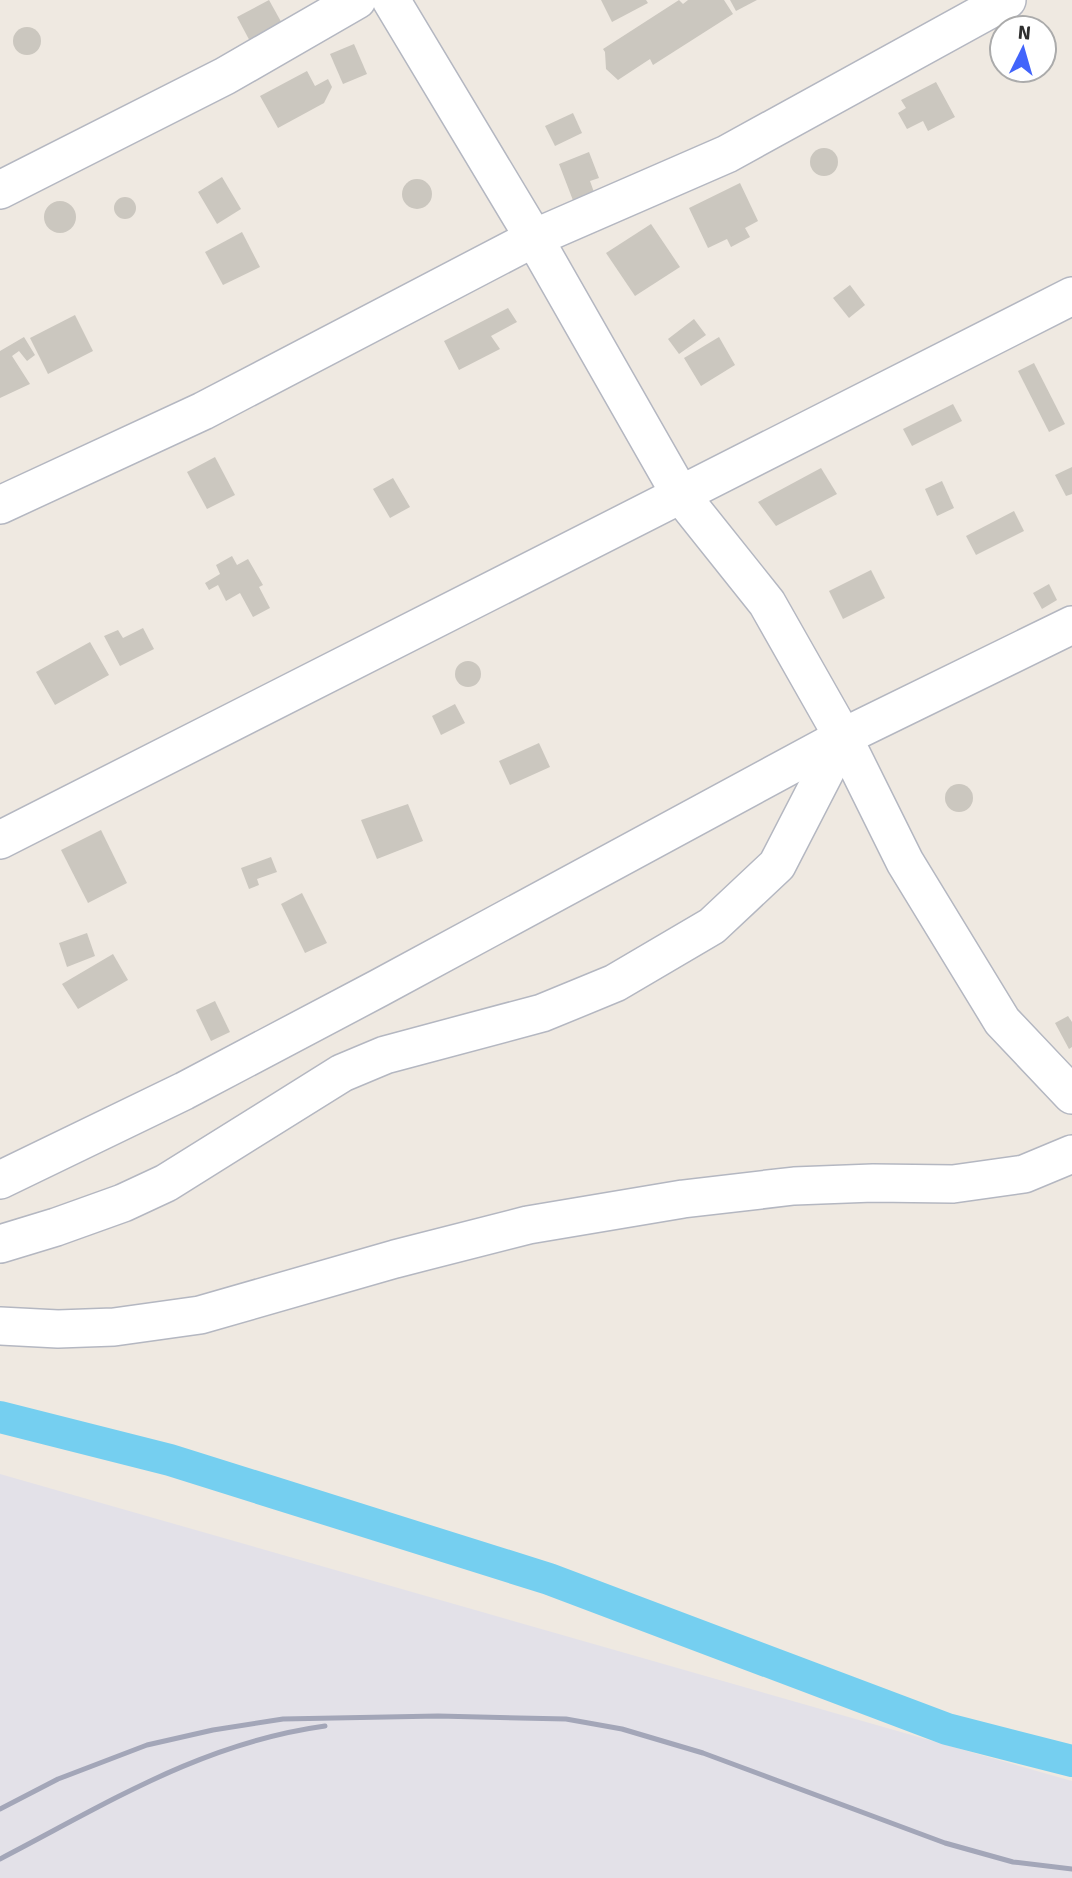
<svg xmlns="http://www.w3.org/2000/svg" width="1072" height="1878" viewBox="0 0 1072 1878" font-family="Signika,sans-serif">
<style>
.industrial{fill:#e3e1e8}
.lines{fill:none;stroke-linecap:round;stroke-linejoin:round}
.canal{stroke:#75cff0;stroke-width:32}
.building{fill:#cbc7bf}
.minor-casing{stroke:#b4b7c1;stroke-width:40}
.minor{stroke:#fff;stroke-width:37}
.rail{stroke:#a3a6b8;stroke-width:5}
</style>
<rect width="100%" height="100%" fill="#efe9e1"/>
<path class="industrial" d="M0 1474 1072 1781V1878H0Z"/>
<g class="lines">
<path class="canal" d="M0 1417 170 1460 549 1579 947 1729 1072 1761"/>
</g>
<g class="building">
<path d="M269 0 284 27 252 45 237 17Z"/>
<path d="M601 0H646L648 3 612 22Z"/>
<path d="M679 0 683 4 688 0H724L733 14 653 65 650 59 618 80 606 69 605 52 603 49Z"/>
<path d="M730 0H757L736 11Z"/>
<circle cx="27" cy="41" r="14"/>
<path d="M354 44 367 74 343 84 330 54Z"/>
<path d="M307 71 315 86 328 79 332 87 324 103 278 128 260 96Z"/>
<path d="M936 82 955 117 928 131 923 121 907 129 898 113 906 108 901 100Z"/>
<path d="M573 113 582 133 555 146 545 126Z"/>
<circle cx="824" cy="162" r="14"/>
<path d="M589 152 599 178 590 181 595 195 574 203 559 164Z"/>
<path d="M222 177 241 209 217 224 198 192Z"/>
<circle cx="417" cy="194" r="15"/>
<path d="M740 183 758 221 745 228 750 237 731 247 727 239 708 248 689 208Z"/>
<circle cx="125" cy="208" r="11"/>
<circle cx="60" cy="217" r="16"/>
<path d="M651 224 680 267 635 296 606 253Z"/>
<path d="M242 232 260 267 223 285 205 252Z"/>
<path d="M850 285 865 305 849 318 833 298Z"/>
<path d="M508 308 517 322 491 336 500 349 459 370 444 341Z"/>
<path d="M75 315 93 351 48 374 30 338Z"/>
<path d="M694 319 706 335 679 354 668 339Z"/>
<path d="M24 337 35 355 27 361 19 351 12 356 30 384 0 398V351Z"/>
<path d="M719 337 735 365 701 386 684 358Z"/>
<path d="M1034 363 1065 424 1049 432 1018 371Z"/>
<path d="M953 404 962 421 912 446 903 429Z"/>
<path d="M215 457 235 495 207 509 187 472Z"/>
<path d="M1072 467V494L1066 496 1055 475Z"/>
<path d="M821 468 837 494 776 526 758 502Z"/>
<path d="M393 478 410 507 390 518 373 489Z"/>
<path d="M942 481 954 508 937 516 925 489Z"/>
<path d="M1014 511 1024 531 976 555 966 536Z"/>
<path d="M232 556 237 565 248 559 263 585 259 587 270 608 253 617 240 593 226 601 218 585 209 590 205 583 220 574 216 565Z"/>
<path d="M871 570 885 598 843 619 829 591Z"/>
<path d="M1049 584 1057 600 1042 609 1033 593Z"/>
<path d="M143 628 154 649 120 666 104 636 118 630 123 638Z"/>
<path d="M90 642 109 675 55 705 36 672Z"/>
<circle cx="468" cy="674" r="13"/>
<path d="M455 704 465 723 441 735 432 716Z"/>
<path d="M539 743 550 767 510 785 499 761Z"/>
<circle cx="959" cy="798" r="14"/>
<path d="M408 804 423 841 377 859 361 820Z"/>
<path d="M101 830 127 883 88 903 61 850Z"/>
<path d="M271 857 277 872 257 879 259 885 249 889 241 868Z"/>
<path d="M302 893 327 943 305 953 281 904Z"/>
<path d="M87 933 95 956 67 967 59 943Z"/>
<path d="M113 954 128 980 78 1009 62 984Z"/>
<path d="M215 1001 230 1032 211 1041 196 1010Z"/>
<path d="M1068 1016 1072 1022V1047L1069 1049 1055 1023Z"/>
</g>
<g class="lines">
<defs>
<g id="minor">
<path d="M391 0 534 238 680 494 767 603 843 737 905 862 1002 1021 1072 1095"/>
<path d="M0 190 225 76 357 0"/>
<path d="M0 505 203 411 534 238 727 154 1007 0"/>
<path d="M0 840 1072 296"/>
<path d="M0 1180 184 1091 379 988 843 737 1072 625"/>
<path d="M0 1244 56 1227 123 1203 166 1183 342 1073 385 1055 542 1013 615 983 712 926 777 865 843 737"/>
<path d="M0 1326 58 1329 114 1327 200 1315 395 1259 528 1225 683 1199 794 1186 873 1183 953 1184 1024 1174 1072 1154"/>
</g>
</defs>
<use href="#minor" class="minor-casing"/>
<use href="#minor" class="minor"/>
<g class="rail">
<path d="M0 1809 58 1779 147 1745 213 1730 283 1719 438 1716 566 1719 622 1729 703 1753 945 1843 1013 1862 1072 1869"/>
<path d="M0 1859C108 1803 202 1743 325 1726"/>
</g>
</g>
<g transform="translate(1023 49) rotate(5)"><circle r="33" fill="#ffffff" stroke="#ababab" stroke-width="2"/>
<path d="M0-5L12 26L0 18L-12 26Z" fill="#4264fb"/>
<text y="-10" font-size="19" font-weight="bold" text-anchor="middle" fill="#2e2e2e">N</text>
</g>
</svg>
